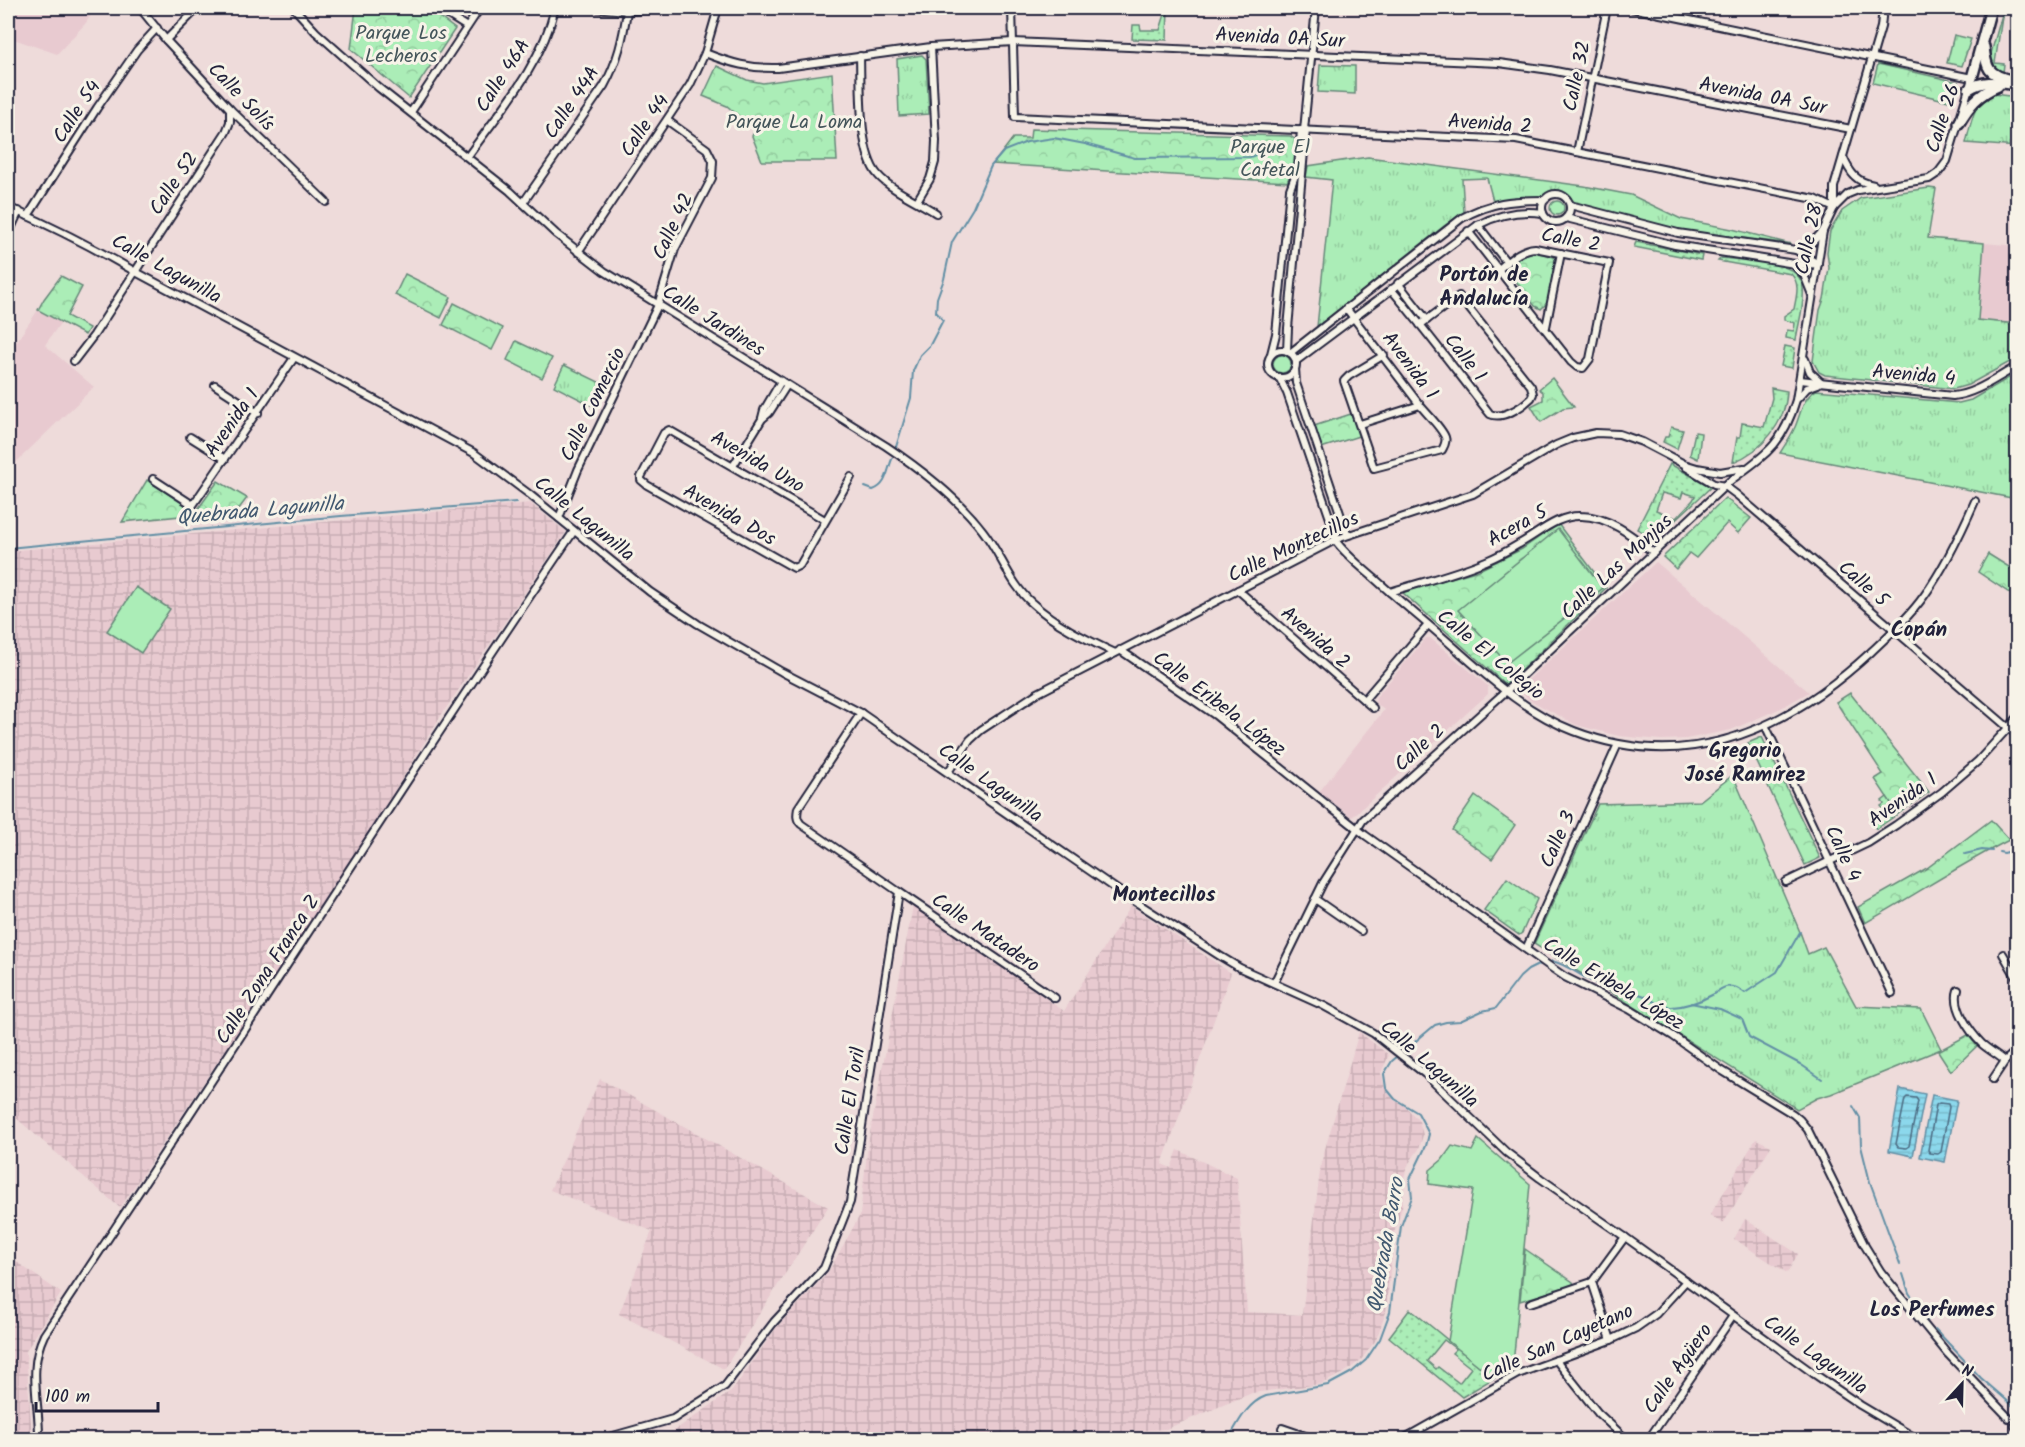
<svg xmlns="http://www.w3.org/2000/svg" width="2025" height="1447" viewBox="0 0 2025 1447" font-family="Kalam,sans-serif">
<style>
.built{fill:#e8cad0}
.industrial{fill:url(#industrial-grid)}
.grass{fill:url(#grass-tufts);stroke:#668879;stroke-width:1.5}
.park{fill:url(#park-crowns);stroke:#668879;stroke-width:1.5}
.garden{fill:url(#garden-dots);stroke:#668879;stroke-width:1.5;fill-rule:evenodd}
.pitch{fill:#abedb7;stroke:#668879;stroke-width:1.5}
.water{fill:url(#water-rules);stroke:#628fa5;stroke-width:1.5}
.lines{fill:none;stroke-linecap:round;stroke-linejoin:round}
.shore{stroke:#4c6b82;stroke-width:1.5}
.stream{stroke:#628fa5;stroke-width:2}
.street-casing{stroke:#22223b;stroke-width:10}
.secondary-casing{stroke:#22223b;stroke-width:14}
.street{stroke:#f7f3e8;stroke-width:6}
.secondary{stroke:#f7f3e8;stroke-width:9}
.labels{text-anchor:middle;stroke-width:6;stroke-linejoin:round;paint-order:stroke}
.park-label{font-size:20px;fill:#44555a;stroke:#f7f3e8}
.street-label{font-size:20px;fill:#22223b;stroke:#f7f3e8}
.neighbourhood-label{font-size:21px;font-weight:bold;fill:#22223b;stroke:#f7f3e8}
.water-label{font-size:21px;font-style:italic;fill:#425970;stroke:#f7f3e8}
</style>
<defs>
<pattern id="industrial-grid" width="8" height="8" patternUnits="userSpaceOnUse" patternTransform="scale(1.5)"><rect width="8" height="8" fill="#e8cad0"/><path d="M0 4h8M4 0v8" fill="none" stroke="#c7adb4"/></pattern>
<pattern id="grass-tufts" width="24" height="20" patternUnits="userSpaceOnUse" patternTransform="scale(1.5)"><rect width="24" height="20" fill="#abedb7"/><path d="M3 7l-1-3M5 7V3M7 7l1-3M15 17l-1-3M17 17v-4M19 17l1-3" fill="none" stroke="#93cb9e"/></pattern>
<pattern id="park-crowns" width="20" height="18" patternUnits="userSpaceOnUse" patternTransform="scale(1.5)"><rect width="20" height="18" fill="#abedb7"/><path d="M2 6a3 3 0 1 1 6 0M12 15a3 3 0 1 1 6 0" fill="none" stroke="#93cb9e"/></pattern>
<pattern id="garden-dots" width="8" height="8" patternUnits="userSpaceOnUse" patternTransform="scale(1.5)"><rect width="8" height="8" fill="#abedb7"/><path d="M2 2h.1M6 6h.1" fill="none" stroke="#93cb9e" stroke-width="1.8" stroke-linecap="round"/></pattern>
<pattern id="water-rules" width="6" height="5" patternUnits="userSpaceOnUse" patternTransform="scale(1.5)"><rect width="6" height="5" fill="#8cd8ec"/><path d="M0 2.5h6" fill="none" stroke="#78b9cb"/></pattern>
</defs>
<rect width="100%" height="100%" fill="#eedbda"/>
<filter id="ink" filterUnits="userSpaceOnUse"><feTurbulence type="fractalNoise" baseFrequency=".0167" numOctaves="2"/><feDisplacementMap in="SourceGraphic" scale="12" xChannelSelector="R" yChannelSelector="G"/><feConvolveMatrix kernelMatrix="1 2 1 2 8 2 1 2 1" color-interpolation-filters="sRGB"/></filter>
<g filter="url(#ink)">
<g class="built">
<path d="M10 8H96L85 24 57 54 8 37Z"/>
<path d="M1984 243 2017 246V324L1978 321Z"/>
<path d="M38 310 61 322 45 345 94 387 8 470V354Z"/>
<path d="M1656 562 1809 692 1781 708 1731 730 1686 739 1661 740 1619 736 1576 725 1528 699 1518 689Z"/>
<path d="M1426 638H1430L1488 686V694L1352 817 1319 792 1384 710 1375 702 1376 697Z"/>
</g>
<g class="industrial">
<path d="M530 503 566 532 442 714 344 872 120 1208 8 1111V551Z"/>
<path d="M913 906 1064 1011 1131 906 1231 973 1162 1164 1171 1168 1178 1150 1237 1178 1247 1312 1302 1315 1321 1163 1359 1032 1389 1055 1381 1073 1385 1088 1394 1100 1405 1106 1419 1121 1423 1135 1419 1149 1409 1163 1404 1177 1402 1208 1394 1233 1386 1312 1376 1340 1361 1360 1344 1373 1321 1384 1252 1393 1166 1429 1109 1433 1093 1437 1091 1439H639L672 1432 732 1391 777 1327 828 1273 860 1215 868 1144Z"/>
<path d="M600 1079 828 1207 724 1369 619 1314 652 1231 550 1190Z"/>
<path d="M1756 1139 1771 1146 1723 1224 1710 1215Z"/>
<path d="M1745 1219 1798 1254 1787 1273 1734 1239Z"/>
<path d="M8 1256 61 1293 26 1351 32 1439H8Z"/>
</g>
<g class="grass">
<path d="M2003 11 1995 63 2004 64 2003 73 1992 65 1990 57Z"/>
<path d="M1954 35 1971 39 1962 66 1947 63Z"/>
<path d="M922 55 926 59 929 114 899 116 897 59Z"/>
<path d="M1320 65 1355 66V94L1318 92Z"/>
<path d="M1993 94 2017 97V147L1966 143C1971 125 1972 102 1993 94Z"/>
<path d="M1368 157 1584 186 1631 195 1681 219 1732 229 1791 244 1673 229 1573 203 1570 196 1556 191 1549 193 1544 197 1514 198 1493 201 1487 178 1462 179 1464 212 1444 226 1317 327 1332 180 1306 177 1308 166Z"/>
<path d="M1929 188 1936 189 1928 238 1984 243 1978 320 2017 324V358L1968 385 1954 389 1825 375 1819 372 1813 361 1820 310 1824 299 1829 268 1827 252 1830 231 1842 211 1861 198Z"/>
<circle cx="1557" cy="208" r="7"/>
<circle cx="1282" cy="364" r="9"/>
<path d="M564 365 605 385 595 407 554 386Z"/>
<path d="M2017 373V499L1780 453C1785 445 1791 436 1795 427 1801 413 1802 399 1816 390L1959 403 1971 400Z"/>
<path d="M1733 775 1800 932 1808 954 1824 947 1856 1006 1921 1009 1941 1049 1831 1094 1817 1098 1797 1109 1534 944 1598 804 1700 801Z"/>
</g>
<g class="park">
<path d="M356 8H427L455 29 409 98 351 49Z"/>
<path d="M1878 64 1958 82 1953 102 1873 83Z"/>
<path d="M717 66 747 80 763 83 832 73 837 161H762L752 136 755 130 727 106 703 96Z"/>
<path d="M1031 129 1290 136 1296 140 1295 163 1287 182 993 164 1013 138H1030Z"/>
<path d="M1527 252H1536L1554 257 1555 260 1548 302 1541 309 1535 306 1509 272 1511 265Z"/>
<path d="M405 274 451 297 441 318 395 295Z"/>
<path d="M61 276 82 287 67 316 89 328 85 335 38 310 44 299Z"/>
<path d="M454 303 503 328 492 350 443 325Z"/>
<path d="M1552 378 1574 407 1563 408 1541 422 1531 406 1543 400V392L1539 389Z"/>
<path d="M1351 414 1359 436 1321 448 1314 426Z"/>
<path d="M147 480 196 512 218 481 247 498 238 510 122 522Z"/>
<path d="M1725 498 1751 518 1738 533 1727 523 1696 558 1689 553 1676 569 1663 557Z"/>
<path d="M1558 524 1606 588 1506 685 1402 592 1479 570 1522 549Z"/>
<path d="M1988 554 2017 572V598L1978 572Z"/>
<path d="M1850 693 1929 792 1898 814 1875 779 1883 774 1836 702Z"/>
<path d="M1762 737 1820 858 1805 865 1748 743Z"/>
<path d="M1475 796 1515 825 1492 859 1452 830Z"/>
<path d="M1991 820 2009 840C1959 865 1914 896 1865 923L1858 907 1927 868Z"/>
<path d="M1507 878 1537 899 1522 933 1519 935 1484 910Z"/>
<path d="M1968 1035 1977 1046 1951 1071 1938 1051Z"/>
<path d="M1525 1249 1573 1282 1574 1285 1520 1301Z"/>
</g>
<g class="garden">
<path d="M1167 8H1168L1167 40 1132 39 1133 25H1140L1141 30H1160Z"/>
<path d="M1636 242 1702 255 1701 260 1634 247Z"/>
<path d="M1721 258C1744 261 1800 258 1803 288 1805 305 1798 324 1796 340L1786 338 1787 330 1794 331 1795 323 1784 320V316L1794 309C1796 297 1801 284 1791 274L1718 261Z"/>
<path d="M1785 346 1795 348 1792 368 1781 366Z"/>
<path d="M1771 388 1787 391C1786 423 1762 451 1733 462L1737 437H1740L1742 423 1764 427 1772 398Z"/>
<path d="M1671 427 1683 430 1677 449 1663 442 1665 437H1668Z"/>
<path d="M1695 432 1701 433 1698 459 1690 455Z"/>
<path d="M1670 464 1711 487 1655 539 1637 529ZM1683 492 1695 496 1693 500 1676 518 1656 510 1662 493 1681 498Z"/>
<path d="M1887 797 1898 814 1876 829 1873 824 1887 815 1881 806 1884 804 1882 801Z"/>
<path d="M1410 1309 1494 1378 1462 1397 1389 1337ZM1444 1340 1456 1349 1452 1353 1471 1368 1459 1383 1438 1367 1436 1369 1427 1361Z"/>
</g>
<g class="pitch">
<path d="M516 341 552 358 542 378 507 360Z"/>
<path d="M1558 529 1603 588 1507 663 1458 610Z"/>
<path d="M136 587 170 609 141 653 107 631Z"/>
<path d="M1478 1139 1530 1184 1513 1365 1494 1378 1448 1341 1473 1190 1429 1184 1430 1170 1442 1160 1452 1146 1472 1151Z"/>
</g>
<g class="water">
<path d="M1900 1089 1925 1094 1913 1156 1889 1151Z"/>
<path d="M1932 1095 1957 1100 1945 1162 1920 1157Z"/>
</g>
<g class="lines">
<g class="shore">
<path d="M1907 1097 1916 1098 1918 1101 1909 1146 1906 1148 1898 1147 1896 1144 1905 1099Z"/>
<path d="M1939 1103 1948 1104 1949 1107 1941 1152 1938 1154 1930 1153 1928 1150 1936 1105Z"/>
</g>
<g class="stream">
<path d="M896 447 911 398 913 371 920 355 930 345 943 320 936 312 937 298 944 279 952 242 973 208 991 166 1004 151 1027 142 1054 138 1085 144 1135 158 1250 157 1283 144"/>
<path d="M865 487 873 490C887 485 887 471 892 459"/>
<path d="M8 548 341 516 516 502"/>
<path d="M1999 852 2004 853 2018 849"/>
<path d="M1965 854 1982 850 1992 851"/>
<path d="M1552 961C1569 965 1581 977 1597 984 1612 991 1627 990 1642 995 1652 999 1661 1008 1672 1007 1685 1006 1701 1001 1712 995 1719 991 1723 985 1733 987 1737 987 1742 991 1745 993L1777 972 1800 932"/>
<path d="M1691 1003 1720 1009 1742 1019 1749 1037 1800 1064 1822 1079"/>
<path d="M1853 1106 1860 1118 1861 1146 1870 1182 1900 1264"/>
<path d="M1903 1274 1909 1293 1928 1320"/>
<path d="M1935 1329 1981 1378 2018 1410"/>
<path d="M1228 1440C1238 1423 1247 1403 1266 1396L1328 1385 1352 1372 1366 1360 1380 1339 1390 1312 1401 1226 1412 1197 1410 1179 1426 1146 1429 1134 1418 1113 1395 1099 1386 1088 1384 1074 1392 1061 1435 1025 1446 1022 1460 1021 1482 1011 1496 1008 1520 977 1528 970 1538 965"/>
</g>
<defs>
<g id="street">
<path d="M140 8 166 40 230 109 326 202"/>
<path d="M294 8 316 32 379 88 510 191 556 234 604 271 886 446C922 470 957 497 983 531 1001 554 1010 584 1032 603 1056 625 1086 639 1115 653"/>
<path d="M437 8 467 27"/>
<path d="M594 8 627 11 678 8"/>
<path d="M1012 8 1015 117 1516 140 1815 199 1834 208"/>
<path d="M1631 8 1972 78 1947 161 1938 173 1929 179 1858 190 1848 194 1834 208"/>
<path d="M166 40 198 8"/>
<path d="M705 53C730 63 751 69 778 68L931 47 1013 42 1499 63 1550 70 1851 129"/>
<path d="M860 56C861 86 858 153 878 175 891 190 919 202 936 213"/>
<path d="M411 112 480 8"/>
<path d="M1304 130 1316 8"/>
<path d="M1577 152 1607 8"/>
<path d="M468 156C501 110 542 64 555 8"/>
<path d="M1843 157C1850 173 1856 182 1874 185"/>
<circle cx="1556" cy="208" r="14"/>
<path d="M917 201 930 179 935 162 936 141 931 47"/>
<path d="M523 203 604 86C618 61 623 38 627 11"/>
<path d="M1570 205 1678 233 1796 250 1818 264"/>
<path d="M8 207C51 226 93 247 134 271L474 453 529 494 650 592 698 624 782 672 861 713 1125 895 1220 956 1240 968 1324 1006 1373 1033 1425 1074 1506 1152 1540 1178 1625 1237 1813 1373 1860 1405 1919 1440"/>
<path d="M28 216 97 108 137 50 157 28"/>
<path d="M1566 218 1675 245 1801 265 1818 264"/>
<path d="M1478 225 1507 263"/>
<path d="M1468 231 1571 362 1577 367 1583 368 1590 359 1609 263 1535 248C1520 249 1510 260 1499 269"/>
<path d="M8 235 19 211"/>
<path d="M1796 250 1808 247 1823 231"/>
<path d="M578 252 690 85 705 53 718 8"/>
<path d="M1793 264 1804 275 1812 295"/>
<path d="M1398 283 1427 320"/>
<path d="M1391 289C1425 329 1457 372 1490 414 1502 420 1522 407 1531 398L1533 394 1531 386 1459 296 1420 325"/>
<path d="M1346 308C1370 340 1395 372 1419 404 1426 413 1441 427 1445 437 1447 442 1444 446 1442 450L1374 468 1344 381 1349 376 1384 355"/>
<path d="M1546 327 1561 253"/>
<circle cx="1282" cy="364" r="14"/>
<path d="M1287 351 1288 328 1306 130"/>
<path d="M1290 353 1462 218C1491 202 1512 200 1545 200"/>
<path d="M1271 354 1276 334 1290 189 1298 168 1301 130"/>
<path d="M1805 359 1810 372 1821 382"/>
<path d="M74 361 94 335 226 132 230 122V109"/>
<path d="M1296 361 1478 225C1499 214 1520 210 1543 213"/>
<path d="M1295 368 1296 383 1347 534"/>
<path d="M1279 377 1287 393 1337 539"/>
<path d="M1800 380 1953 396C1976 394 1997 377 2018 366"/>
<path d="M215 385 258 413"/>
<path d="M1798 398 1807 388 1818 384"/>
<path d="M762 418 764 410 781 381"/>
<path d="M1360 424 1420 405"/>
<path d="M190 437 225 459"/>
<path d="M733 466 762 419 769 413 787 385"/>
<path d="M1686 467 1714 484 1725 486 1737 495 2018 736"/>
<path d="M153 479 193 505 294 358"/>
<path d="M559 518 578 470 658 305 675 249 712 178 713 161 707 149 668 121"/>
<path d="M825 520 669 430 664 433 641 477V480L647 485 794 568 800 565 851 477"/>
<path d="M1335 540C1346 555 1360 566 1374 578 1395 597 1417 615 1439 634 1481 670 1521 711 1574 731 1688 775 1787 730 1871 652 1890 634 1909 617 1924 596 1945 567 1961 533 1975 501"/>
<path d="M1238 590 1373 708"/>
<path d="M1390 592C1422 582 1455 574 1486 561 1498 556 1509 550 1519 544 1539 533 1558 515 1581 516 1609 516 1634 537 1654 553"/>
<path d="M1120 650 1215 715 1365 835 1552 968 1565 977 1629 1009 1673 1036 1721 1070 1793 1114 1800 1120 1808 1130 1865 1246 1881 1272 1948 1354 2009 1418"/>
<path d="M1364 700 1428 625"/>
<path d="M1766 727 1892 993"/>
<path d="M948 772 970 740 981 730 1036 694 1337 539 1473 494 1556 445 1573 438 1596 433 1619 434 1642 442 1684 464 1697 468 1720 472 1744 468"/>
<path d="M1786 882 1868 843 1896 825 1942 792 1978 761 2018 717"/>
<path d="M899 892 1055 998"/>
<path d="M1315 899 1361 931"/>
<path d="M1526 949 1618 744"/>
<path d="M2003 954 2018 980"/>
<path d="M1274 983 1323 883 1363 820 1505 692 1730 481C1765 455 1783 445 1796 400L1823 231 1834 208V187L1881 27 1883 8"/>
<path d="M1958 990C1952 1007 1970 1032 1982 1044 1989 1050 1998 1055 2005 1061"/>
<path d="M1993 1079 2005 1061 2018 1049"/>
<path d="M1592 1282 1611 1340"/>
<path d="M1530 1303 1592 1282 1625 1237"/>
<path d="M1556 1360 1598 1413 1627 1440"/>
<path d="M2015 1426 2018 1429"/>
<path d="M1282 1428 1317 1440"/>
<path d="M39 1440C40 1403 27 1370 44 1335 223 1068 393 796 574 531"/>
<path d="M599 1440 673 1419 725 1386 774 1322 824 1268 850 1202 899 892 801 824C796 819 797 814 798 808L861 713"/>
<path d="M1401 1440 1518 1374 1611 1340 1636 1328 1656 1314 1686 1281"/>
<path d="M1648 1440 1733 1316"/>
</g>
<g id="secondary">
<path d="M1984 47C1986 68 1988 75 2011 80"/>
<path d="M1972 78 1991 8"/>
<path d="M1969 89C1984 79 2000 83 2018 85"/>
<path d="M1959 123C1969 106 1978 94 1998 86"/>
</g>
</defs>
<use href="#street" class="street-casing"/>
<use href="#secondary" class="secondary-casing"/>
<use href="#street" class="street"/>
<use href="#secondary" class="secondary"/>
</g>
</g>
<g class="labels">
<g class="park-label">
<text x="401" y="39">Parque Los<tspan x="401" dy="23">Lecheros</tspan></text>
<text x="794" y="128">Parque La Loma</text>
<text x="1270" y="153">Parque El<tspan x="1270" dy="23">Cafetal</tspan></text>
</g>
<g class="street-label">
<text transform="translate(1280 37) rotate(3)" y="7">Avenida 0A Sur</text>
<text transform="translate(502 75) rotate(-57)" y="7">Calle 46A</text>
<text transform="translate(1576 76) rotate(-78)" y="7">Calle 32</text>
<text transform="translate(1763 95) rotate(11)" y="7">Avenida 0A Sur</text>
<text transform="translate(242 96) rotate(46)" y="7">Calle Solís</text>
<text transform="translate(571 102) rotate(-56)" y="7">Calle 44A</text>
<text transform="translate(76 111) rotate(-57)" y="7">Calle 54</text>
<text transform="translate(1942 118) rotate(-72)" y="7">Calle 26</text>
<text transform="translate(1490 123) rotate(4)" y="7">Avenida 2</text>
<text transform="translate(644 125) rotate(-56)" y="7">Calle 44</text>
<text transform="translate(173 183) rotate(-56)" y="7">Calle 52</text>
<text transform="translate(672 226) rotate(-65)" y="7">Calle 42</text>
<text transform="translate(1571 239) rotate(11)" y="7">Calle 2</text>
<text transform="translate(1808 239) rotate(-78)" y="7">Calle 28</text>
<text transform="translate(167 268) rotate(29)" y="7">Calle Lagunilla</text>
<text transform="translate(714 320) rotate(32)" y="7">Calle Jardines</text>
<text transform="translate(1466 357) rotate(52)" y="7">Calle 1</text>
<text transform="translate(1411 365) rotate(53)" y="7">Avenida 1</text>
<text transform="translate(1914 374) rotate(5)" y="7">Avenida 4</text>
<text transform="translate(592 404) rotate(-64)" y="7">Calle Comercio</text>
<text transform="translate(231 422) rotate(-55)" y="7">Avenida 1</text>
<text transform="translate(758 461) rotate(30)" y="7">Avenida Uno</text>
<text transform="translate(730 514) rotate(30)" y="7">Avenida Dos</text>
<text transform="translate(585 518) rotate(39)" y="7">Calle Lagunilla</text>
<text transform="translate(1517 525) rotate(-29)" y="7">Acera 5</text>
<text transform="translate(1293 546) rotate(-25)" y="7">Calle Montecillos</text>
<text transform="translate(1616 566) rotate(-43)" y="7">Calle Las Monjas</text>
<text transform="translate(1864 583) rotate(41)" y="7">Calle 5</text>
<text transform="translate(1316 637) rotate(41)" y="7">Avenida 2</text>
<text transform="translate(1491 654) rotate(39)" y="7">Calle El Colegio</text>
<text transform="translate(1220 703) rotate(37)" y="7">Calle Eribela López</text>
<text transform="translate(1419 747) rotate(-42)" y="7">Calle 2</text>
<text transform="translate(991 782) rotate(35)" y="7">Calle Lagunilla</text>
<text transform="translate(1902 799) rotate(-35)" y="7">Avenida 1</text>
<text transform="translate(1557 839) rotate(-66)" y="7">Calle 3</text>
<text transform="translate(1844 853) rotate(65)" y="7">Calle 4</text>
<text transform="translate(986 932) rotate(34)" y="7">Calle Matadero</text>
<text transform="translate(267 969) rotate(-57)" y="7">Calle Zona Franca Z</text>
<text transform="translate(1614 983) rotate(31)" y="7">Calle Eribela López</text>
<text transform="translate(1430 1063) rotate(41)" y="7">Calle Lagunilla</text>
<text transform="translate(849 1101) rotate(-81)" y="7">Calle El Toril</text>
<text transform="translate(1557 1342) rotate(-24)" y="7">Calle San Cayetano</text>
<text transform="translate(1816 1354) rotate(35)" y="7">Calle Lagunilla</text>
<text transform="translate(1677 1368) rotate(-55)" y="7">Calle Agüero</text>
</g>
<g class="neighbourhood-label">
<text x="1484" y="281">Portón de<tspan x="1484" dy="24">Andalucía</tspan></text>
<text x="1919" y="636">Copán</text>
<text x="1745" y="757">Gregorio<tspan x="1745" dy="24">José Ramírez</tspan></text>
<text x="1164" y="901">Montecillos</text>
<text x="1932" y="1316">Los Perfumes</text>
</g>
<g class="water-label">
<text transform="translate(260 510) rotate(-5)" y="7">Quebrada Lagunilla</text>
<text transform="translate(1385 1245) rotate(-80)" y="7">Quebrada Barro</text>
</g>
</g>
<rect width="2025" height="1447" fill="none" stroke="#f7f3e8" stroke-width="30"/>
<rect x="15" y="15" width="1995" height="1417" fill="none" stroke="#22223b" stroke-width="2" filter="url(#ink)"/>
<g transform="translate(1962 1384) rotate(22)" stroke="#f7f3e8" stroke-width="4.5" paint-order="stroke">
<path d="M0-4.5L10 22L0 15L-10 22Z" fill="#22223b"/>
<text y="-9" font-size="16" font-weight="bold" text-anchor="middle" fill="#22223b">N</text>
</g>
<path d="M36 1402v9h122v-9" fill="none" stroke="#22223b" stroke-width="3"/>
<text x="45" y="1402" font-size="18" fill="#22223b" stroke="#f7f3e8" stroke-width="4.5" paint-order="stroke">100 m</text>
</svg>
